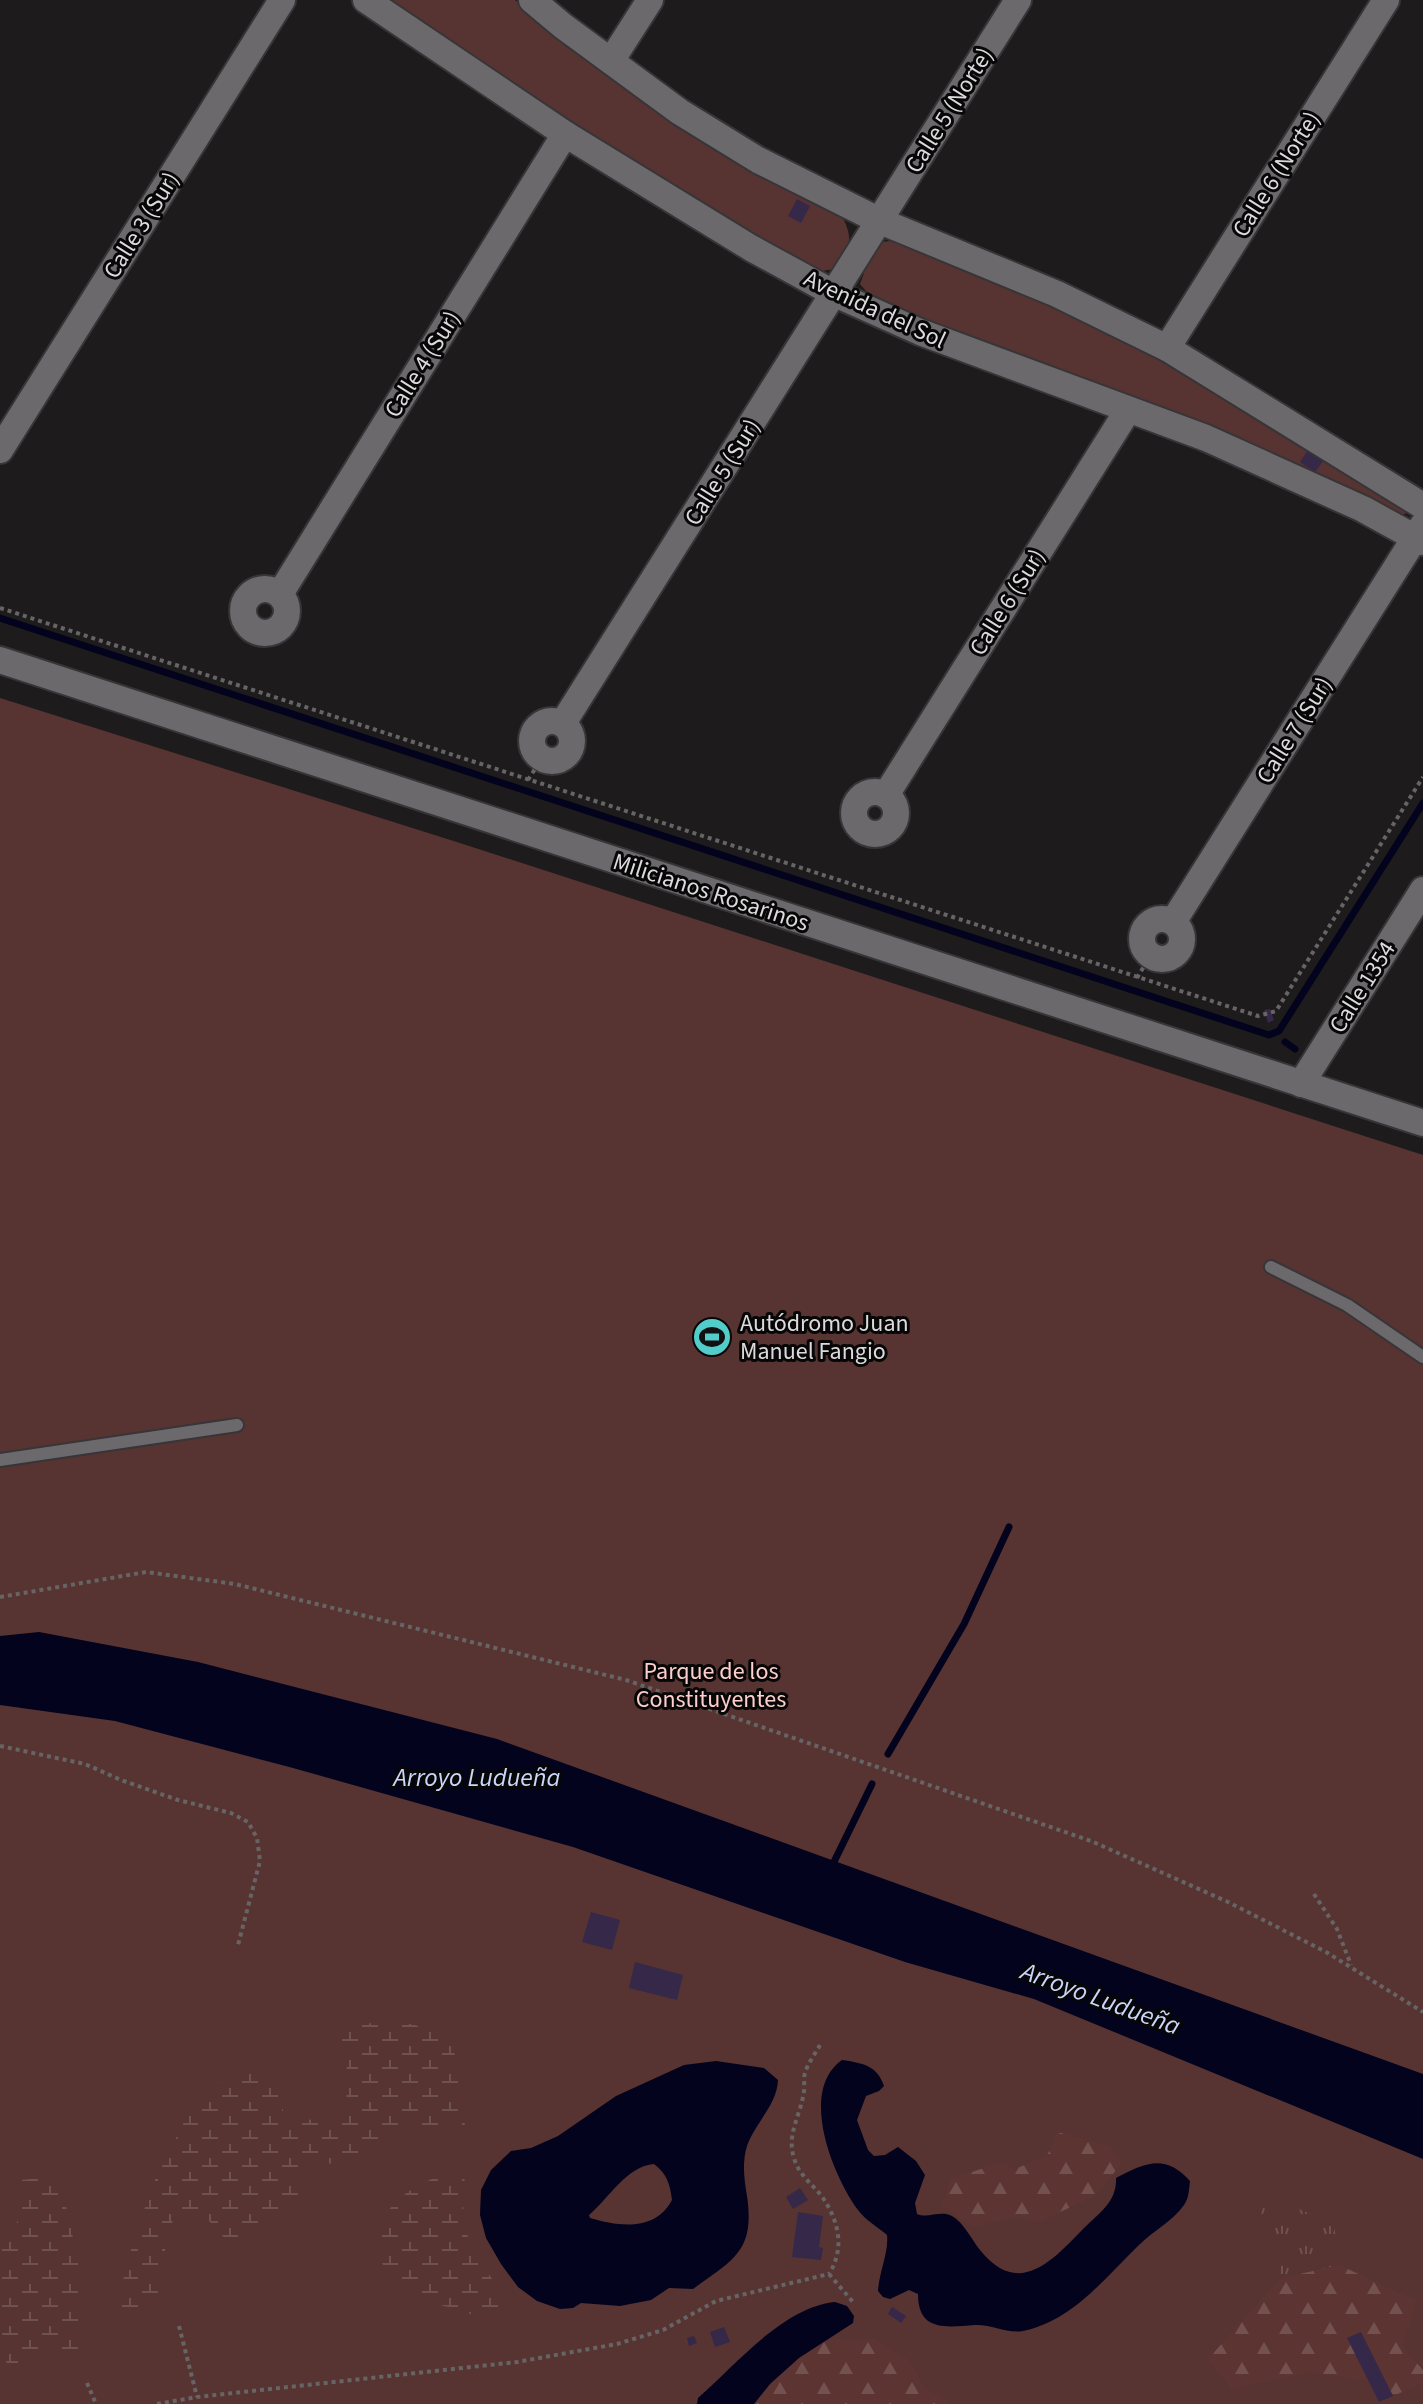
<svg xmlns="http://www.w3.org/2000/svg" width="1423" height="2404" viewBox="0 0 1423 2404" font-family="'Source Sans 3',sans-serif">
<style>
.grass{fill:#573432}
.forest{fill:url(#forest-firs)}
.wetland{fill:url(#wetland-marsh)}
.park{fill:url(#park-tufts)}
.water{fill:#03031d;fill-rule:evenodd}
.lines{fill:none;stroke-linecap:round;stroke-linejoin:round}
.stream{stroke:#03031d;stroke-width:7}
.building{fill:#352849}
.service-casing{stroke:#373537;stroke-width:16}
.minor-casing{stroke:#373537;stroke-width:30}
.path{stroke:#676466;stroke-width:4;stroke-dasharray:4 4;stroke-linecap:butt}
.service{stroke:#6c696c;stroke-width:12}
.minor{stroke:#6c696c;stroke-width:26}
.labels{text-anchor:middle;stroke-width:6;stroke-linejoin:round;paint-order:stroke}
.street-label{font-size:24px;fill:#dcdadc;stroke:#070707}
.poi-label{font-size:24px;fill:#dcdadc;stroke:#070707;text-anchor:start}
.park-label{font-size:24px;fill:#fdcecb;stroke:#070707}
.water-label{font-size:26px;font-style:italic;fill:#cbd5fb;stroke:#070707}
</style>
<defs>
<pattern id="forest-firs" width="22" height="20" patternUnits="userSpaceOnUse" patternTransform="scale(2)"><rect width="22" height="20" fill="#5c3432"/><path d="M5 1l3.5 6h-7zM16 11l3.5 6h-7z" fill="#73514f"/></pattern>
<pattern id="wetland-marsh" width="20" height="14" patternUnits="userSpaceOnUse" patternTransform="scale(2)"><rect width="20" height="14" fill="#573432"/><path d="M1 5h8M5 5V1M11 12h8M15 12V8" fill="none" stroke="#6f514f"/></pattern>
<pattern id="park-tufts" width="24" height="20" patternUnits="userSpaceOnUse" patternTransform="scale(2)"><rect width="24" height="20" fill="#573432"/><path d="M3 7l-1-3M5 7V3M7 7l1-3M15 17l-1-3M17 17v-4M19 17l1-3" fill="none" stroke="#6f514f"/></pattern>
</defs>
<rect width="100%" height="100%" fill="#1e1b1d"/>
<g class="grass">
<path d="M384 0H515L614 79 841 214C855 241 850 247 833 269L817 272 679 195Z"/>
<path d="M900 240 1051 303 1134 344 1405 505 1407 513 1398 516 1204 423 1112 389 986 347 872 298 860 284 872 251 881 242Z"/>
<path d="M0 698 463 844 1423 1155V2404H0Z"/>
</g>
<g class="forest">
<path d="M1057 2132 1110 2146 1122 2163 1095 2196 1038 2222 1017 2216 973 2227 942 2205 951 2179 999 2163 1015 2169 1047 2156Z"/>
<path d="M1339 2265 1417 2301 1402 2347 1423 2370V2383L1393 2396 1361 2332 1348 2338 1369 2381 1309 2372 1232 2389 1208 2359 1281 2278Z"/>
<path d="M874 2339 910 2361 924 2388 952 2404H754C768 2387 803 2347 824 2342 840 2338 859 2340 874 2339Z"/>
</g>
<g class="wetland">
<path d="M397 2021 450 2033 460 2079 465 2126 434 2134 398 2127 362 2153 326 2165 295 2155 302 2171 297 2199 271 2219 229 2243 200 2211 173 2220 162 2262 158 2298 136 2319 115 2311 133 2242 153 2184 185 2120 218 2082 252 2064 278 2078 284 2116 320 2121 346 2112 347 2070 339 2026Z"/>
<path d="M449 2173 465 2176 462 2200 469 2244 494 2282 506 2309 492 2327C481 2321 470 2312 458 2309 440 2304 407 2303 394 2287 389 2282 386 2271 383 2265 361 2217 409 2184 449 2173Z"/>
<path d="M41 2178 64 2197 79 2265 82 2325 78 2350C52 2350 33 2361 7 2366L0 2320V2239C24 2227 22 2203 21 2180Z"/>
</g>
<path class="park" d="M1266 2195 1334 2224 1339 2265 1281 2278 1260 2219Z"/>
<g class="water">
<path d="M39 1632 198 1662 497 1739 1423 2074V2159L1034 1999 905 1962 573 1847 293 1768 115 1721 0 1705V1636Z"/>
<path d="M842 2060C862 2063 877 2065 884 2086L879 2091 866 2096 857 2120 868 2150 874 2156 885 2155 898 2147 916 2161 925 2175 915 2203 917 2214C928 2219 940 2210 952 2216 964 2223 972 2240 980 2250 1019 2299 1053 2260 1084 2228 1099 2213 1117 2202 1116 2178 1145 2163 1165 2153 1190 2181 1189 2189 1189 2198 1184 2205 1173 2221 1153 2231 1139 2245 1105 2278 1072 2321 1023 2331 1007 2334 991 2324 975 2325 946 2327 918 2332 918 2294L909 2290 890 2299 883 2297 878 2291C879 2272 889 2252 887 2235 878 2227 865 2220 858 2210 833 2176 798 2091 842 2060Z"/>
<path d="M716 2061 764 2068 778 2080C777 2105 755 2123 747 2146 742 2162 744 2179 747 2196 755 2251 734 2259 693 2289L669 2288 651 2300 620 2306 581 2303 573 2308 560 2309 537 2301 518 2287 501 2264 486 2238 480 2215 481 2190 491 2170 511 2151 531 2148 558 2136 616 2096 684 2065ZM654 2164C667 2174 670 2184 672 2200 656 2231 620 2227 590 2218L589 2215C609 2198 627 2166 654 2164Z"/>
<path d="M835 2302 847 2306 854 2316 853 2323 799 2358 770 2384 754 2404H697L698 2398C736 2365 783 2307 835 2302Z"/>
</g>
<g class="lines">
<g class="stream">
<path d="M0 618 1269 1035 1279 1031 1423 803"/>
<path d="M1285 1042 1295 1049"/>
<path d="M888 1754 964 1624 1009 1527"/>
<path d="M831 1868 872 1784"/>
</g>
</g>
<g class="building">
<path d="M797 199 810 206 801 223 788 216Z"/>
<path d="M1308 450 1323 461 1315 472 1300 462Z"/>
<path d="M1270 1009 1274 1020 1268 1023 1264 1010Z"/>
<path d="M591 1912 620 1920 612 1950 582 1942Z"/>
<path d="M635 1962 683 1975 677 2000 629 1988Z"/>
<path d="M800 2188 808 2200 793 2209 786 2197Z"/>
<path d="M798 2212 823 2216 819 2247 823 2248 821 2260 792 2257Z"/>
<path d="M892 2307 906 2316 901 2323 888 2314Z"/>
<path d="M724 2327 730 2342 715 2347 710 2332Z"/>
<path d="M1361 2332 1393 2396 1379 2402 1347 2338Z"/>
<path d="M694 2336 697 2343 689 2346 687 2338Z"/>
</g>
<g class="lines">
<defs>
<g id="service">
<path d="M1271 1267 1347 1305 1423 1357"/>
<path d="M0 1460 237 1425"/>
</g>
<g id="minor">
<path d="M366 0 565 134 751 248 835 294 920 332 1206 438 1363 509 1423 542"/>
<path d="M532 0 563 26 680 112 758 160 880 221 1057 294 1167 348 1423 506"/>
<path d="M611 61 650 0"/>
<path d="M1167 348 1386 0"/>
<path d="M0 450 282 0"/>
<circle cx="265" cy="611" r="22"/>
<path d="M280 594 565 134"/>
<path d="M0 660 1423 1123"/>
<circle cx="552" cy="741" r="20"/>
<path d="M563 723 1018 0"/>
<circle cx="875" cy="813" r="21"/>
<path d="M886 795 1128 410"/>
<circle cx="1162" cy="939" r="20"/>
<path d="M1173 922 1423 525"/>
<path d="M1301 1084 1423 890"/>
</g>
</defs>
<use href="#service" class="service-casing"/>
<use href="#minor" class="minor-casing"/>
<g class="path">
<path d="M0 608 1258 1016 1276 1011 1423 777"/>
<path d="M528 780 542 758"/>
<path d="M1137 978 1150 956"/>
<path d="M0 1597 146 1572 235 1584 626 1680 1091 1841 1228 1902 1326 1952 1423 2012"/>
<path d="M0 1746 85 1764 121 1780 178 1800 231 1813 248 1822 257 1838 260 1861 238 1945"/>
<path d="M1314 1894 1337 1929 1351 1965"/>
<path d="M820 2045C815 2054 808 2063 805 2073 803 2079 805 2085 804 2091 801 2115 786 2134 794 2158 799 2176 813 2184 823 2198 839 2222 845 2248 829 2274"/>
<path d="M829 2274 853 2302"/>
<path d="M179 2326 197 2397"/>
<path d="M87 2383 96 2404"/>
<path d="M157 2404 197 2397 517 2362 617 2344 663 2330 716 2301 829 2274"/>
</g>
<use href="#service" class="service"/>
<use href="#minor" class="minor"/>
</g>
<defs>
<symbol id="stadium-disc" viewBox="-11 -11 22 22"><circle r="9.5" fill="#53cdca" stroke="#070707"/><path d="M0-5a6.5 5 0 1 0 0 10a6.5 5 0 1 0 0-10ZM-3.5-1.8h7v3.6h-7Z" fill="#111"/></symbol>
</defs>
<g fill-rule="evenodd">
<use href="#stadium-disc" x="690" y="1315" width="44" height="44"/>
</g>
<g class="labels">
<g class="street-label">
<text transform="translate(949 110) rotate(-58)" y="8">Calle 5 (Norte)</text>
<text transform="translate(1276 174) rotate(-58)" y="8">Calle 6 (Norte)</text>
<text transform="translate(141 225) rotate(-58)" y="8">Calle 3 (Sur)</text>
<text transform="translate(875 309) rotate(25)" y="8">Avenida del Sol</text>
<text transform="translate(422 364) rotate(-58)" y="8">Calle 4 (Sur)</text>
<text transform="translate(722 472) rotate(-58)" y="8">Calle 5 (Sur)</text>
<text transform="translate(1007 602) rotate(-58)" y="8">Calle 6 (Sur)</text>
<text transform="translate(1294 730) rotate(-58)" y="8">Calle 7 (Sur)</text>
<text transform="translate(711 892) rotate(18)" y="8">Milicianos Rosarinos</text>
<text transform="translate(1362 987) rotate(-58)" y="8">Calle 1354</text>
</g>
<g class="poi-label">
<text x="740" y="1331">Autódromo Juan<tspan x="740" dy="28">Manuel Fangio</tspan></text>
</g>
<g class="park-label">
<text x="711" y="1679">Parque de los<tspan x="711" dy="28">Constituyentes</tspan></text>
</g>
<g class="water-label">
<text x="477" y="1786">Arroyo Ludueña</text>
<text transform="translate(1101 1998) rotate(20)" y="9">Arroyo Ludueña</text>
</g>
</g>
</svg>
